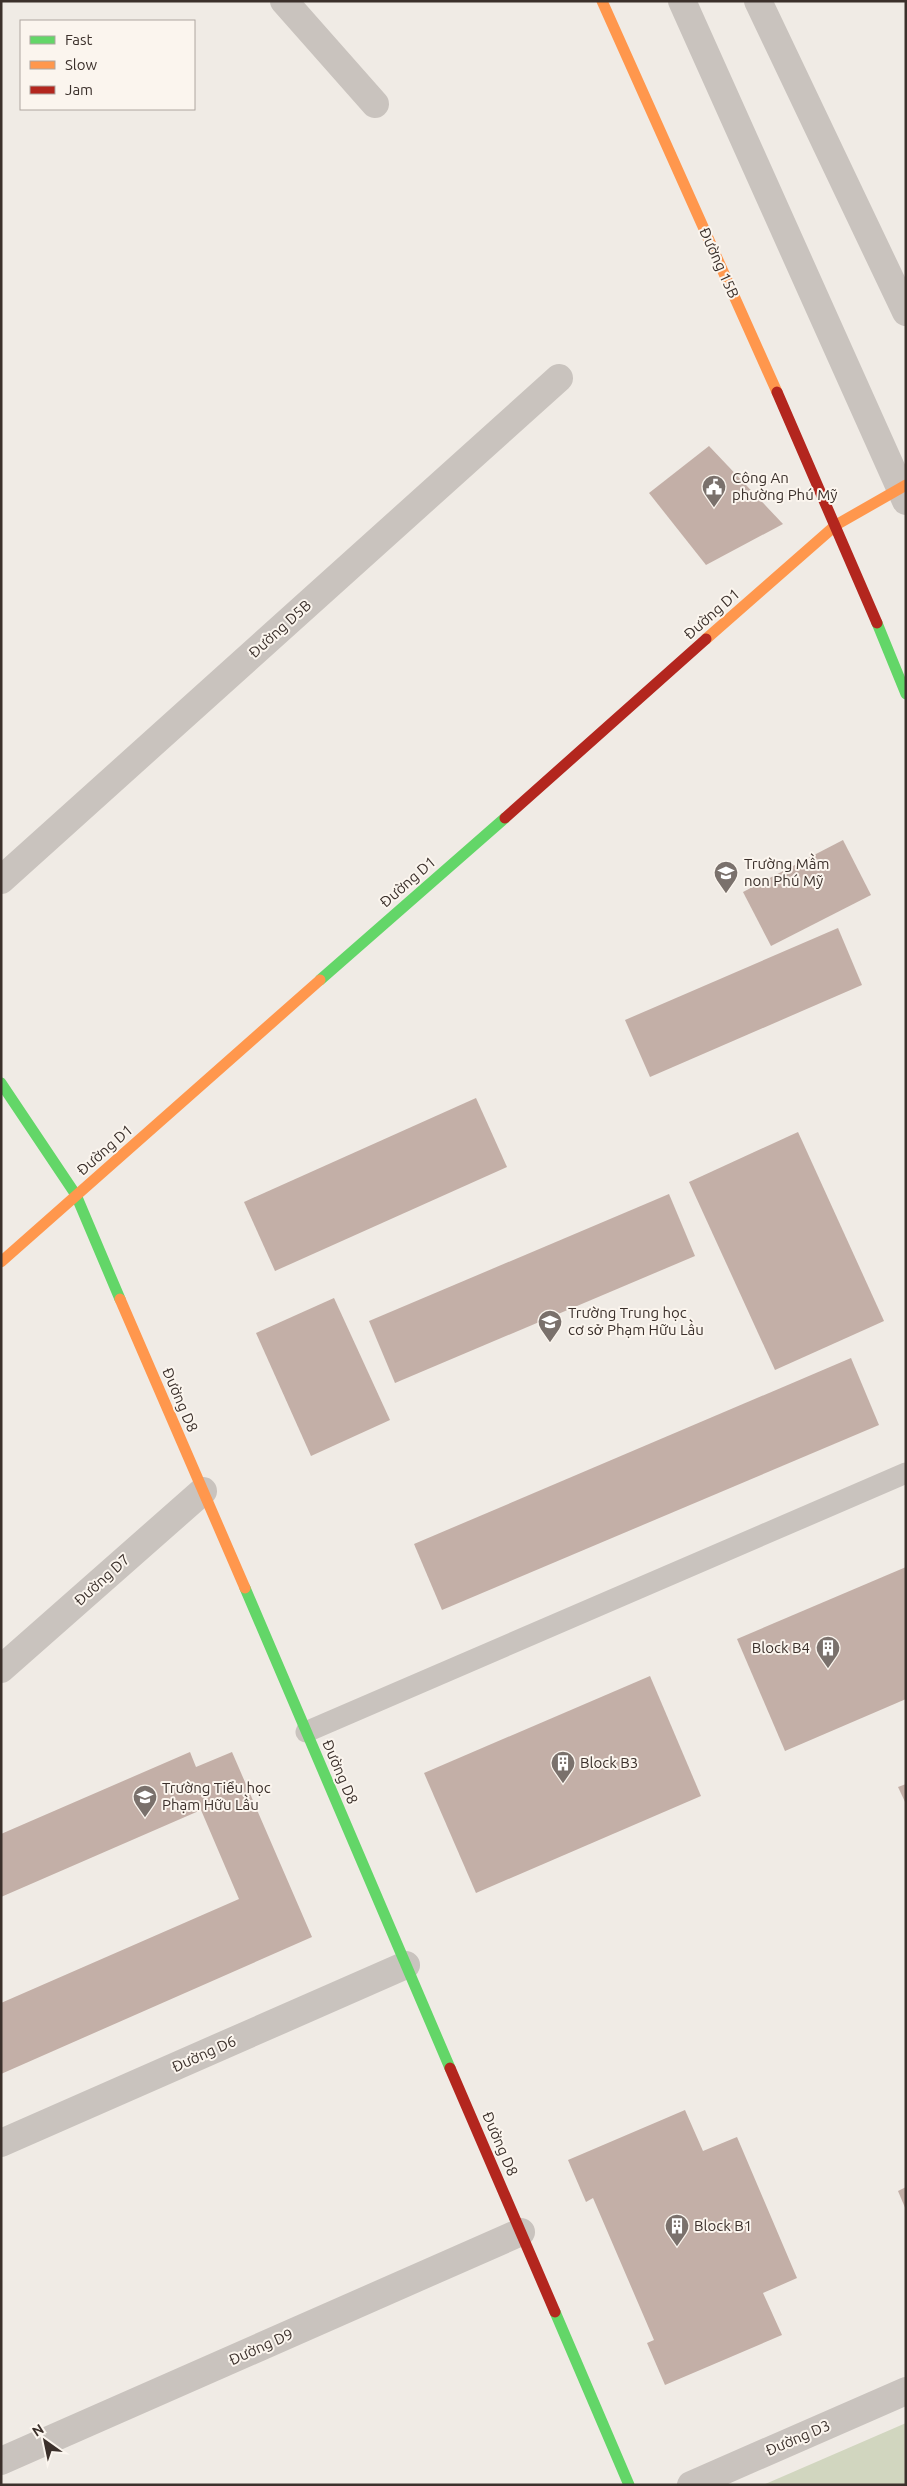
<svg xmlns="http://www.w3.org/2000/svg" width="907" height="2486" viewBox="0 0 907 2486" font-family="Ubuntu,sans-serif">
<style>
.green{fill:#d1d6bf}
.building{fill:#c3afa7}
.lines{fill:none;stroke-linecap:round;stroke-linejoin:round}
.lane{stroke:#c9c3be;stroke-width:21}
.street{stroke:#c9c3be;stroke-width:28}
.fast{stroke:#63d668;stroke-width:11}
.slow{stroke:#ff974d;stroke-width:11}
.jam{stroke:#b3261e;stroke-width:11}
.labels{text-anchor:middle;stroke-width:4;stroke-linejoin:round;paint-order:stroke}
.street-label{font-size:15px;fill:#3b302b;stroke:#fbf5ee}
.poi-label{font-size:15px;fill:#3b302b;stroke:#fbf5ee;text-anchor:start}
</style>
<rect width="100%" height="100%" fill="#f0ebe5"/>
<path class="green" d="M906 2423V2485H763Z"/>
<g class="building">
<path d="M709 446 783 524 706 565 649 493Z"/>
<path d="M843 840 871 895 771 946 743 892Z"/>
<path d="M838 928 862 985 650 1077 625 1020Z"/>
<path d="M476 1098 507 1167 275 1271 244 1202Z"/>
<path d="M798 1132 884 1321 775 1370 689 1182Z"/>
<path d="M669 1194 695 1256 395 1383 369 1321Z"/>
<path d="M334 1298 390 1420 311 1456 256 1333Z"/>
<path d="M851 1358 879 1425 442 1610 414 1544Z"/>
<path d="M906 1567V1699L785 1751 737 1639Z"/>
<path d="M650 1676 701 1796 476 1893 424 1773Z"/>
<path d="M190 1752 196 1767 232 1752 312 1937 1 2074V2003L239 1899 201 1810 1 1897V1834Z"/>
<path d="M906 1784V1804L898 1787Z"/>
<path d="M685 2110 703 2151 737 2137 797 2278 763 2293 782 2335 665 2385 647 2343 654 2340 593 2198 586 2202 568 2160Z"/>
<path d="M906 2187V2210L898 2191Z"/>
</g>
<g class="lines">
<path class="lane" d="M306 1732 906 1473"/>
<g class="street">
<path d="M284 1 375 104"/>
<path d="M682 1 906 501"/>
<path d="M758 1 906 312"/>
<path d="M1 880 559 378"/>
<path d="M1 1669 203 1491"/>
<path d="M1 2143 406 1965"/>
<path d="M1 2461 521 2232"/>
<path d="M691 2485 906 2391"/>
</g>
<g class="fast">
<path d="M877 623 906 694"/>
<path d="M320 980 505 818"/>
<path d="M1 1083 76 1195 120 1299"/>
<path d="M245 1588 450 2068"/>
<path d="M555 2312 629 2485"/>
</g>
<g class="slow">
<path d="M602 1 777 392"/>
<path d="M706 639 836 525 906 485"/>
<path d="M1 1262 320 980"/>
<path d="M120 1299 245 1588"/>
</g>
<g class="jam">
<path d="M777 392 877 623"/>
<path d="M505 818 706 639"/>
<path d="M450 2068 555 2312"/>
</g>
</g>
<defs>
<symbol id="civic-pin" viewBox="-11 -11 22 30"><path d="M0 17L-7.5 6A9.5 9.5 0 1 1 7.5 6Z" fill="#7a716c" stroke="#fbf5ee"/><path d="M-.6-6.5H3V-4.5H.6V-3L4-1V1h2V6H-6V1h2V-1L-.6-3ZM-1.2 2.5V6h2.4V2.5Z" fill="#fff"/></symbol>
<symbol id="school-pin" viewBox="-11 -11 22 30"><path d="M0 17L-7.5 6A9.5 9.5 0 1 1 7.5 6Z" fill="#7a716c" stroke="#fbf5ee"/><path d="M0-5L7-2L0 1L-7-2ZM-4 1L0 2.5L4 1V4Q0 6-4 4Z" fill="#fff"/></symbol>
<symbol id="building-pin" viewBox="-11 -11 22 30"><path d="M0 17L-7.5 6A9.5 9.5 0 1 1 7.5 6Z" fill="#7a716c" stroke="#fbf5ee"/><path d="M-4-6H4V6H1V3H-1V6H-4ZM-2.5-4.3h1.7v1.8h-1.7ZM.8-4.3h1.7v1.8H.8ZM-2.5-1h1.7V.8h-1.7ZM.8-1h1.7V.8H.8Z" fill="#fff"/></symbol>
</defs>
<g fill-rule="evenodd">
<use href="#civic-pin" x="700" y="473" width="28" height="38"/>
<use href="#school-pin" x="712" y="859" width="28" height="38"/>
<use href="#school-pin" x="536" y="1308" width="28" height="38"/>
<use href="#building-pin" x="814" y="1634" width="28" height="38"/>
<use href="#building-pin" x="549" y="1749" width="28" height="38"/>
<use href="#school-pin" x="131" y="1783" width="28" height="38"/>
<use href="#building-pin" x="663" y="2212" width="28" height="38"/>
</g>
<g class="labels">
<g class="street-label">
<text transform="translate(719 263) rotate(66)" y="5">Đường 15B</text>
<text transform="translate(712 614) rotate(-41)" y="5">Đường D1</text>
<text transform="translate(280 629) rotate(-42)" y="5">Đường D5B</text>
<text transform="translate(408 882) rotate(-41)" y="5">Đường D1</text>
<text transform="translate(105 1150) rotate(-41)" y="5">Đường D1</text>
<text transform="translate(180 1400) rotate(67)" y="5">Đường D8</text>
<text transform="translate(102 1580) rotate(-42)" y="5">Đường D7</text>
<text transform="translate(340 1772) rotate(67)" y="5">Đường D8</text>
<text transform="translate(204 2054) rotate(-24)" y="5">Đường D6</text>
<text transform="translate(500 2144) rotate(67)" y="5">Đường D8</text>
<text transform="translate(261 2347) rotate(-24)" y="5">Đường D9</text>
<text transform="translate(798 2438) rotate(-23)" y="5">Đường D3</text>
</g>
<g class="poi-label">
<text x="732" y="483">Công An<tspan x="732" dy="17">phường Phú Mỹ</tspan></text>
<text x="744" y="869">Trường Mầm<tspan x="744" dy="17">non Phú Mỹ</tspan></text>
<text x="568" y="1318">Trường Trung học<tspan x="568" dy="17">cơ sở Phạm Hữu Lầu</tspan></text>
<text x="810" y="1653" text-anchor="end">Block B4</text>
<text x="580" y="1768">Block B3</text>
<text x="162" y="1793">Trường Tiểu học<tspan x="162" dy="17">Phạm Hữu Lầu</tspan></text>
<text x="694" y="2231">Block B1</text>
</g>
</g>
<rect width="907" height="2486" fill="none" stroke="#3b302b" stroke-width="5"/>
<rect x="20" y="20" width="175" height="90" fill="#fbf5ee" stroke="#aea6a0"/>
<rect x="30" y="36" width="25" height="8" fill="#63d668" stroke="#aea6a0"/>
<text x="65" y="45" font-size="15" fill="#3b302b">Fast</text>
<rect x="30" y="61" width="25" height="8" fill="#ff974d" stroke="#aea6a0"/>
<text x="65" y="70" font-size="15" fill="#3b302b">Slow</text>
<rect x="30" y="86" width="25" height="8" fill="#b3261e" stroke="#aea6a0"/>
<text x="65" y="95" font-size="15" fill="#3b302b">Jam</text>
<g transform="translate(45 2441) rotate(327)" stroke="#fbf5ee" stroke-width="4" paint-order="stroke">
<path d="M0-4L9 19L0 12L-9 19Z" fill="#3b302b"/>
<text y="-8" font-size="14" font-weight="bold" text-anchor="middle" fill="#3b302b">N</text>
</g>
</svg>
